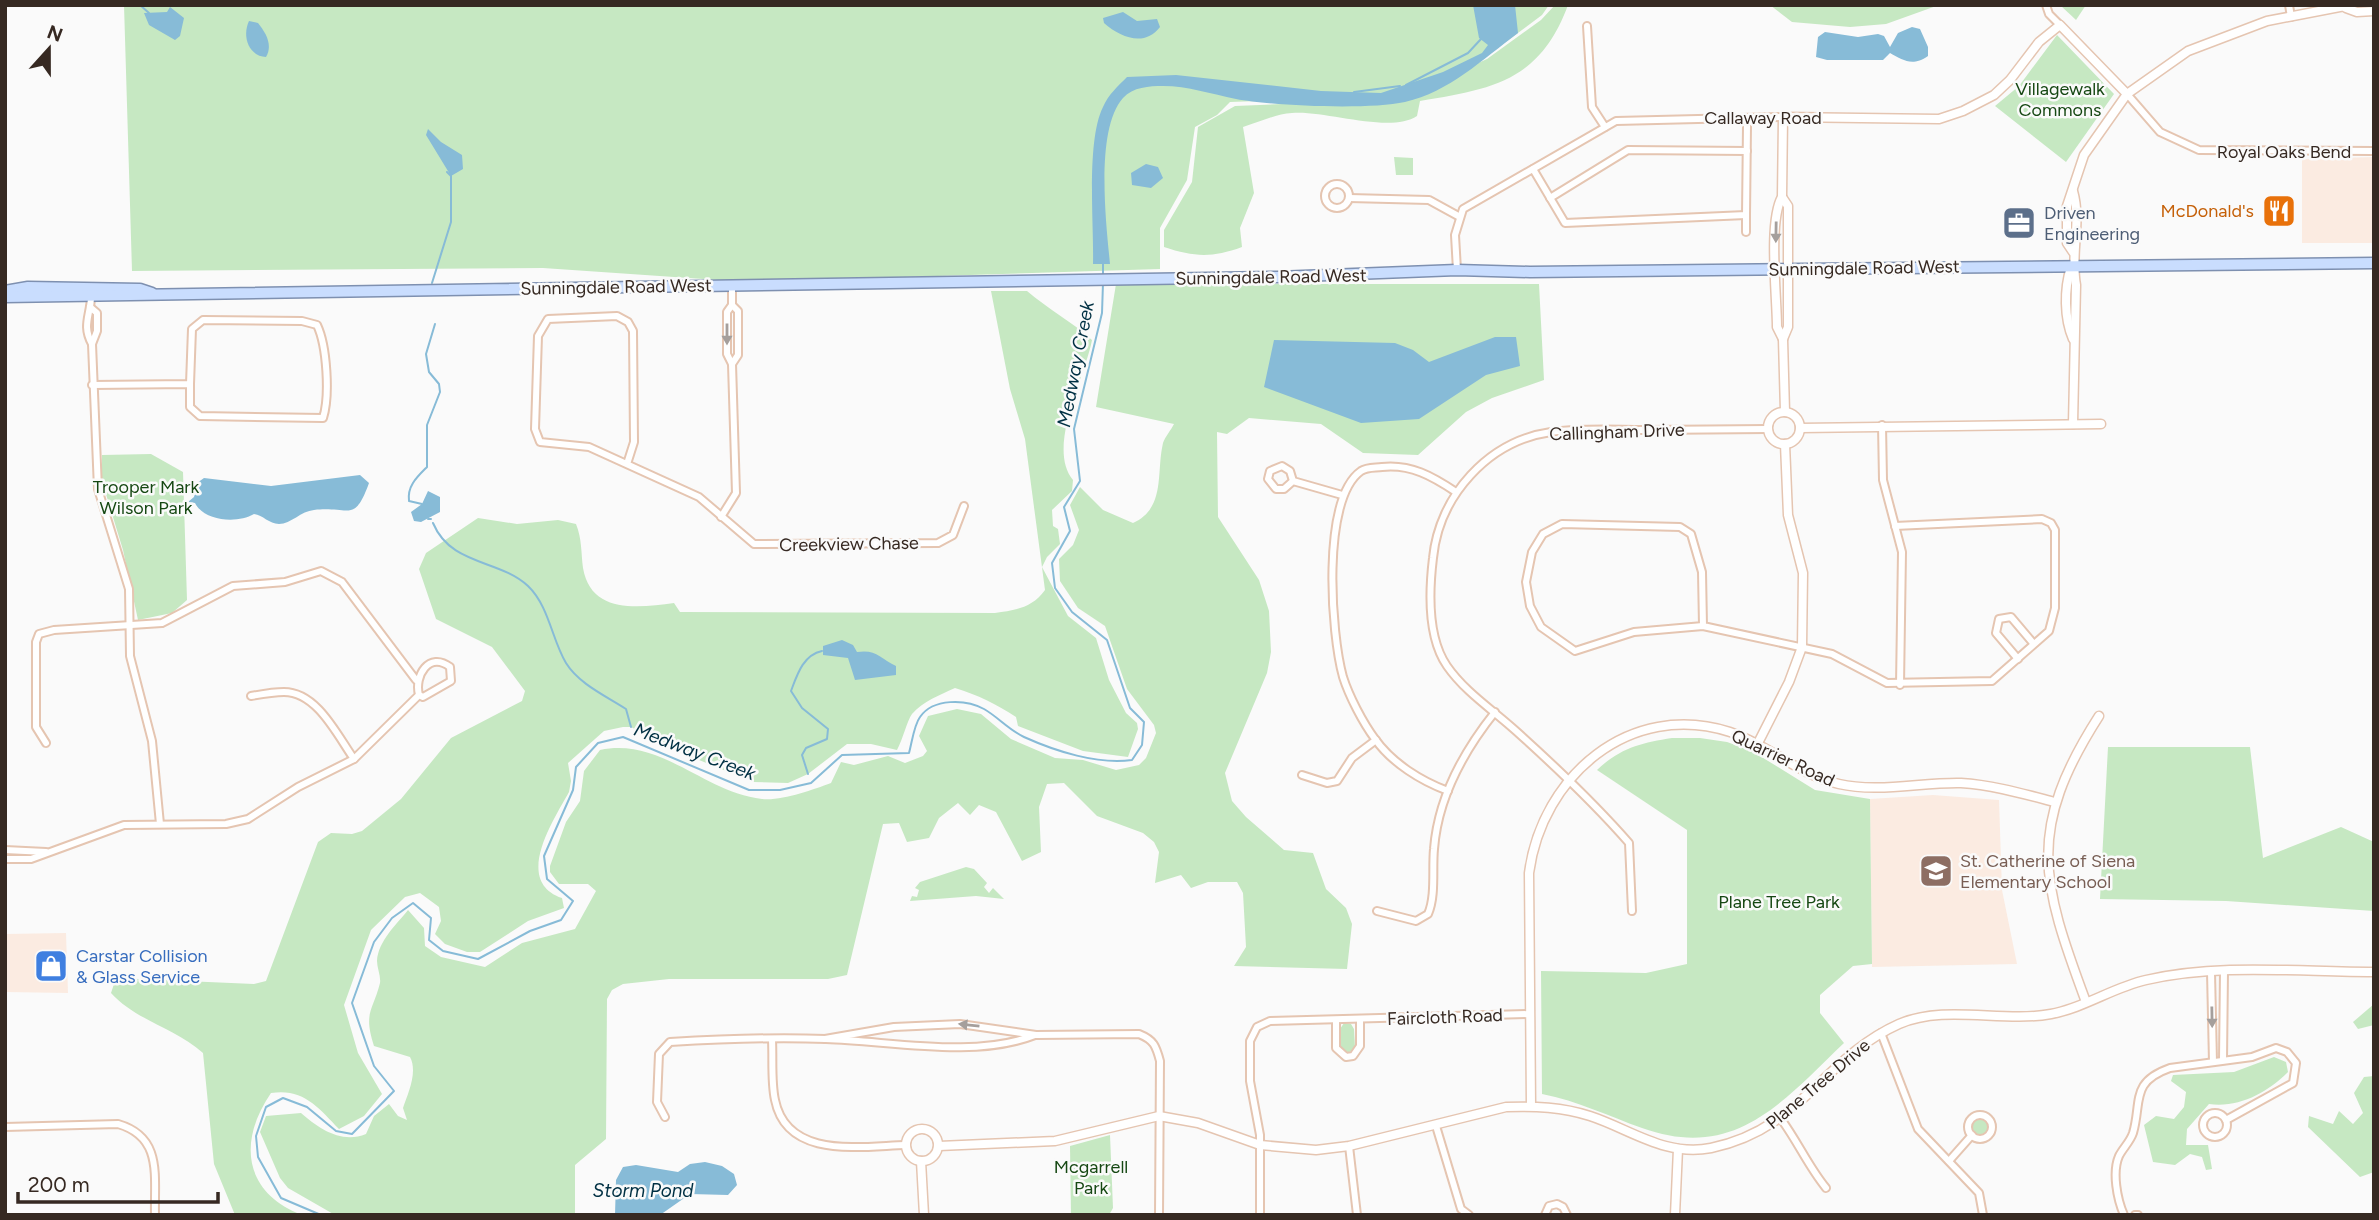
<svg xmlns="http://www.w3.org/2000/svg" width="2379" height="1220" viewBox="0 0 2379 1220" font-family="Figtree,sans-serif">
<style>
.built{fill:#fbebe1}
.green{fill:#c6e8c2}
.water{fill:#87bbd7}
.lines{fill:none;stroke-linecap:round;stroke-linejoin:round}
.stream{stroke:#87bbd7;stroke-width:2}
.minor-casing{stroke:#e5c5b1;stroke-width:10}
.tertiary-casing{stroke:#e5c5b1;stroke-width:11}
.primary-casing{stroke:#7e90b0;stroke-width:13}
.minor{stroke:#fff;stroke-width:6}
.tertiary{stroke:#fff;stroke-width:8}
.primary{stroke:#c9ddfe;stroke-width:10}
.oneway{fill:#a59f9c}
.labels{text-anchor:middle;stroke-width:5;stroke-linejoin:round;paint-order:stroke}
.park-label{font-size:18px;fill:#164813;stroke:#fafafa}
.street-label{font-size:18px;fill:#362922;stroke:#fafafa}
.food-label{font-size:18px;fill:#c56008;stroke:#fafafa;text-anchor:end}
.service-label{font-size:18px;fill:#4e5e75;stroke:#fafafa;text-anchor:start}
.education-label{font-size:18px;fill:#785e54;stroke:#fafafa;text-anchor:start}
.shop-label{font-size:18px;fill:#366cbe;stroke:#fafafa;text-anchor:start}
.water-label{font-size:19px;font-style:italic;fill:#003043;stroke:#fafafa}
</style>
<rect width="100%" height="100%" fill="#fafafa"/>
<g class="built">
<path d="M2374 157V243H2302V159Z"/>
<path d="M1933 795 1999 800 2002 890 2017 964 1872 967 1870 799Z"/>
<path d="M66 933 68 993 5 992V934Z"/>
</g>
<g class="green">
<path d="M124 5H1549L1542 15 1483 59 1398 96 1230 102 1217 115 1195 127 1187 180 1160 228V269L747 282 543 268 132 271Z"/>
<path d="M1555 5H1568C1540 81 1493 89 1420 101L1417 116C1390 134 1325 110 1292 113 1276 114 1259 122 1243 127L1254 193 1240 228 1242 247C1212 258 1194 257 1164 247V230L1192 182 1198 127 1235 106 1398 99 1487 59 1541 20Z"/>
<path d="M1770 5H1939L1886 24 1850 27 1792 22Z"/>
<path d="M2060 5H2086L2076 20Z"/>
<path d="M2057 35 2114 94 2066 162 1995 106 2019 86Z"/>
<path d="M1394 157 1413 158V175H1396Z"/>
<path d="M1116 284H1539L1544 380 1492 398 1466 412 1418 455 1363 453 1321 424 1249 418 1227 434 1217 432 1218 517 1259 580 1269 611 1271 652 1267 673 1225 773 1232 801 1246 817 1284 850 1313 853 1326 889 1346 908 1352 924 1347 969 1234 966 1246 947 1243 893 1237 882H1208L1191 888 1181 875 1155 883 1159 852 1154 842 1143 833 1097 816 1064 783 1047 784 1039 807 1041 852 1022 861 996 812 979 805 970 815 958 803 939 818 929 838 907 842 899 823 883 824 847 975 828 979H669L623 984 612 990 607 999 606 1139 575 1165V1215H335L288 1188 280 1178 260 1132 266 1116 301 1113C319 1129 342 1144 366 1134L374 1116 389 1104 398 1116 407 1120 403 1108C408 1093 418 1072 410 1057L374 1046C363 1012 373 1011 380 983 381 976 377 968 377 961 378 941 397 924 408 910L424 928 425 946 441 957 485 967 522 943 575 929 596 891 588 884H559L550 872V866L566 822 580 801 584 771 600 750C661 737 703 792 762 799 782 801 812 790 831 783L841 762 854 765 888 756 905 763 923 756 927 751 919 736 928 716 957 709 981 714 1011 739 1055 758 1083 760 1116 770 1139 765 1146 758 1156 733 1154 725 1127 689 1105 626 1078 608 1060 581 1059 559 1073 545 1079 530 1070 505 1080 487 1103 510 1133 523C1166 508 1156 473 1163 443 1165 437 1171 430 1174 424L1096 407Z"/>
<path d="M991 291H1027C1048 309 1071 321 1092 340 1085 377 1046 448 1073 480L1072 491 1052 510 1053 526 1058 529 1060 544 1047 557 1042 567 1068 616 1096 638 1109 680 1126 713 1137 723 1138 729 1128 757 1083 751 1018 726 1016 717C996 704 978 695 955 688 940 695 923 701 912 714 907 721 903 739 897 750L871 744H847L808 774 788 783 753 782 677 751 631 727H623L604 731 568 763 571 781 569 792C553 821 513 881 562 898L564 908 528 921 480 952H467L445 944 435 934 441 921 439 907 420 893 405 897 371 930 344 1005 358 1053 382 1094 364 1116 339 1129C318 1107 303 1088 271 1093 238 1141 243 1192 302 1215H235L214 1164 203 1053C175 1028 135 1020 111 993L116 978 254 984 266 981 318 842 331 833 352 834 362 831 401 799 451 738 522 701 525 691 492 647 436 619 419 569 426 553 478 518 517 524 558 520 576 524C582 539 581 552 583 568 591 614 638 608 674 603L680 612 995 613C1016 610 1032 608 1045 590L1025 439 1010 389Z"/>
<path d="M151 454 183 472 187 600 172 613 138 620 123 550 102 481V455Z"/>
<path d="M1672 738H1700L1727 742 1752 751 1815 790 1870 799 1872 964 1853 966 1820 995V1013L1844 1043C1784 1100 1736 1162 1642 1128 1608 1116 1578 1101 1542 1094L1541 971 1646 973 1687 964V830L1597 770C1620 748 1641 743 1672 738Z"/>
<path d="M2108 747H2250L2263 858 2341 827 2374 842V911L2226 901 2100 899Z"/>
<path d="M966 867 974 869 987 883 984 887 989 893 993 888 1004 899 976 896 910 901 912 896 917 897 919 890 915 888 920 882Z"/>
<path d="M2374 1004V1025L2358 1029 2353 1022Z"/>
<path d="M1344 1023 1351 1024 1354 1029 1355 1047 1348 1054 1340 1046V1029Z"/>
<path d="M2274 1057 2286 1062 2288 1072C2267 1093 2239 1108 2209 1104L2187 1129 2186 1145H2208L2212 1169 2206 1170 2202 1157 2190 1154 2175 1165 2153 1162 2144 1125 2156 1116 2174 1119 2184 1107 2186 1092 2171 1081 2173 1075 2234 1072Z"/>
<path d="M2374 1076V1172L2360 1177 2308 1127 2309 1116 2333 1124 2339 1111 2353 1124 2363 1113 2354 1093 2364 1077Z"/>
<circle cx="1980" cy="1127" r="8"/>
<path d="M1110 1135 1113 1208 1109 1215H1071L1070 1146Z"/>
</g>
<g class="water">
<path d="M1473 5H1515L1518 33C1483 59 1449 92 1405 102 1368 110 1274 106 1236 99 1211 94 1188 86 1163 86 1149 86 1133 87 1123 98 1095 129 1106 223 1110 264H1093C1094 224 1086 141 1103 107 1108 95 1118 86 1127 77L1176 75 1321 91 1381 93 1443 72 1482 53 1488 45 1479 38Z"/>
<path d="M170 7 184 18 180 36 175 40 149 25 144 13 167 12Z"/>
<path d="M1123 12 1137 21 1157 19 1160 27C1145 47 1121 38 1104 23L1103 18Z"/>
<path d="M249 21 258 23C266 33 273 45 266 57 248 56 242 36 249 21Z"/>
<path d="M1912 27 1920 29 1928 47V56C1912 67 1903 60 1890 53L1883 60H1827L1816 57 1818 37 1825 32 1858 37 1878 34 1884 36 1890 47 1898 33Z"/>
<path d="M428 129 441 142 462 155 463 169 451 176 426 135Z"/>
<path d="M1146 164 1158 167 1163 178 1151 188 1132 185 1131 173Z"/>
<path d="M1495 337H1516L1520 366 1486 375 1419 419 1361 423 1264 387 1274 340 1395 343 1413 350 1429 362Z"/>
<path d="M360 475 369 483C354 524 350 506 314 510 301 511 291 524 279 524 269 524 263 515 254 514 237 524 204 521 195 503L188 502 194 497 197 483 204 478 271 486Z"/>
<path d="M428 491 440 497V512L421 522 414 521 411 512 422 504Z"/>
<path d="M842 640 853 645 857 652C876 649 880 658 896 666V675L855 680 848 658 823 655V646Z"/>
<path d="M705 1162 722 1166 734 1174 737 1185 728 1195 690 1194 660 1215H615L616 1180 623 1167 636 1165 678 1172 690 1164Z"/>
</g>
<g class="lines">
<g class="stream">
<path d="M140 5 149 13"/>
<path d="M1823 5H1887"/>
<path d="M1406 85 1468 53 1481 39"/>
<path d="M1354 92 1400 86"/>
<path d="M1103 277V262"/>
<path d="M432 283 451 222V176L447 172"/>
<path d="M422 504 409 501C407 486 417 477 427 467V425L440 392 439 384 429 372 426 354 435 324"/>
<path d="M428 519H431"/>
<path d="M433 523C451 566 499 559 528 586 549 606 552 640 566 663 579 684 606 696 626 709L631 727"/>
<path d="M808 774 802 755 806 748 827 739 828 729 802 708 791 691C797 675 803 655 822 651"/>
<path d="M321 1215 281 1198 258 1157 256 1136 266 1107 283 1098 307 1107 336 1131 352 1134 394 1091 374 1066 352 1003 374 942 392 918 413 903 431 918 429 940 443 951 478 959 530 931 561 920 573 901 547 879 544 856 573 790 576 767 598 743 623 737 749 790H780L811 783 842 755 909 753C912 742 914 725 920 717 933 698 966 699 984 709 998 717 1009 730 1024 737 1055 751 1098 765 1132 760L1142 745 1144 722 1130 708 1107 640 1072 612 1055 588 1052 563 1070 531 1064 507 1080 481 1074 429 1102 313 1103 283"/>
</g>
<defs>
<g id="minor">
<path d="M2046 5 2049 14 2060 25"/>
<path d="M2289 5 2291 17"/>
<path d="M1587 26 1592 107 1605 127"/>
<path d="M2127 94 2160 132 2199 150 2374 151"/>
<path d="M1533 169 1565 223 1746 215 1747 126"/>
<circle cx="1337" cy="196" r="12"/>
<path d="M1349 198 1429 200 1460 217"/>
<path d="M1550 198 1628 150 1747 151"/>
<path d="M1746 215V232"/>
<path d="M1457 270 1455 235 1463 209 1616 121 1783 117"/>
<path d="M732 285V305L738 311V355L732 364"/>
<path d="M91 298C90 316 82 326 92 344"/>
<path d="M90 307 97 313V331L92 344 98 489 129 589 130 656 152 741 160 824"/>
<path d="M92 385 190 384 192 329 203 320 302 321 317 325C327 346 330 396 323 418L200 416 190 407V384"/>
<path d="M1882 425 1883 480 1902 552 1900 685"/>
<path d="M627 464 634 442 633 331 628 322 617 316 548 319 538 336 535 429 540 442 589 447 699 497 754 544 938 543 953 535 964 506"/>
<path d="M1293 481 1284 489H1276L1268 479 1270 471 1282 466 1290 471 1293 481 1342 495"/>
<path d="M721 517 736 493 732 364 727 354V312L732 305"/>
<path d="M1703 626 1702 572 1691 534 1680 527 1562 524 1543 534 1532 552 1526 582 1530 606 1541 627 1575 651 1634 632 1703 626 1832 654 1887 683 1992 681 2049 631 2055 608V530L2051 523 2042 519 1895 526"/>
<path d="M2018 659 1996 633 1999 619 2011 617 2033 643"/>
<path d="M251 696C262 694 273 692 284 692 317 692 337 735 354 759"/>
<path d="M46 743 36 727V642L39 634 54 630 162 623 233 586 285 582 321 571 342 582 416 680"/>
<path d="M1302 775 1327 783 1337 781 1352 758 1376 740"/>
<path d="M1448 791C1421 781 1392 763 1375 739 1363 723 1349 696 1343 677 1331 634 1321 499 1361 471 1367 467 1375 468 1382 467 1411 464 1432 476 1456 492"/>
<path d="M5 850 46 852"/>
<path d="M5 859H31L124 825 226 824 248 819 298 787 354 759 419 695 423 697 451 681 450 667C429 651 414 676 419 695"/>
<path d="M1377 911 1416 921 1428 914C1436 896 1432 869 1434 849 1438 797 1463 752 1495 712"/>
<path d="M1632 911 1629 843C1594 803 1556 767 1516 731 1493 710 1465 692 1447 666 1427 637 1429 591 1433 558 1439 496 1488 441 1551 432 1582 428 1615 430 1646 430 1687 430 1727 429 1768 429"/>
<path d="M2211 972 2213 1062"/>
<path d="M1336 1020V1048L1346 1057 1353 1056 1360 1046V1019"/>
<path d="M1881 1033 1918 1129 1979 1193 1983 1215"/>
<path d="M825 1039 894 1027 960 1024 1036 1035 1139 1034C1154 1040 1156 1046 1160 1061L1159 1215"/>
<path d="M772 1040C773 1060 771 1082 775 1100 787 1160 862 1146 906 1145"/>
<path d="M2223 1060 2224 971"/>
<circle cx="2215" cy="1125" r="12"/>
<circle cx="1980" cy="1127" r="12"/>
<path d="M665 1117 657 1102 659 1054 670 1042C721 1039 775 1037 826 1039 891 1041 974 1059 1035 1035"/>
<path d="M1781 1119C1798 1142 1808 1166 1826 1188"/>
<path d="M1436 1126 1461 1209 1469 1215"/>
<path d="M5 1127 118 1124C163 1137 154 1176 155 1215"/>
<path d="M1349 1146 1357 1215"/>
<path d="M1949 1161 1972 1135"/>
<path d="M1260 1215V1135L1250 1081V1041L1257 1027 1270 1021 1530 1014"/>
<path d="M1545 1215 1549 1206 1557 1204 1563 1207 1567 1215"/>
<path d="M2124 1215C2117 1199 2112 1172 2119 1156 2123 1148 2130 1142 2133 1133 2142 1102 2130 1082 2170 1068L2252 1057 2276 1048 2287 1052 2296 1063 2293 1083 2226 1120"/>
<path d="M2135 1215H2138"/>
</g>
<g id="tertiary">
<path d="M2346 8 2357 12 2374 11"/>
<path d="M2073 191C2082 223 2070 253 2076 285L2073 424"/>
<path d="M1782 197 1788 206V327L1783 339 1785 412"/>
<path d="M2073 252 2067 243V206L2084 155 2127 94 2188 51 2267 21 2350 5"/>
<path d="M2071 267C2064 289 2064 318 2073 339"/>
<path d="M1783 339 1777 327C1777 297 1768 221 1782 197L1783 117 1939 119 1963 111 1994 95 2010 80 2039 42 2060 25 2127 94"/>
<circle cx="1784" cy="428" r="16"/>
<path d="M1800 428 2101 424"/>
<path d="M1758 743 1789 682 1802 647 1803 573 1788 515 1785 444"/>
<path d="M2086 1002C2041 881 2026 830 2099 716"/>
<path d="M1531 1106 1529 873C1542 776 1630 700 1730 732 1769 745 1799 775 1839 784 1878 793 1922 782 1961 783 1993 785 2024 794 2055 802"/>
<circle cx="922" cy="1145" r="16"/>
<path d="M939 1146 1055 1141 1159 1116 1198 1123 1260 1145 1316 1150 1349 1146 1506 1107C1535 1106 1562 1107 1590 1116 1630 1129 1665 1157 1711 1148 1802 1129 1823 1058 1899 1024 1945 1004 2002 1023 2051 1014 2084 1008 2114 987 2146 980 2219 963 2299 972 2374 972"/>
<path d="M921 1161 924 1215"/>
<path d="M1675 1215 1678 1149"/>
</g>
<g id="primary">
<path d="M5 291 28 287 140 289 152 293"/>
<path d="M5 297 1277 277 1457 270 1530 272 2374 263"/>
</g>
</defs>
<use href="#minor" class="minor-casing"/>
<use href="#tertiary" class="tertiary-casing"/>
<use href="#primary" class="primary-casing"/>
<use href="#minor" class="minor"/>
<use href="#tertiary" class="tertiary"/>
<use href="#primary" class="primary"/>
</g>
<defs><path id="oneway-solid" d="M-6-.8H1V-3.2L6.5 0L1 3.2V.8H-6Z" transform="scale(1.75)"/></defs>
<g class="oneway">
<use href="#oneway-solid" transform="translate(1776 232) rotate(91)"/>
<use href="#oneway-solid" transform="translate(727 334) rotate(90)"/>
<use href="#oneway-solid" transform="translate(2212 1017) rotate(89)"/>
<use href="#oneway-solid" transform="translate(969 1025) rotate(-174)"/>
</g>
<defs>
<symbol id="restaurant-square" viewBox="-11 -11 22 22"><rect x="-9" y="-9" width="18" height="18" rx="4" fill="#e8710a" stroke="#fafafa"/><path d="M-5-6h1v4h1v-4h1v4h1v-4h1v5L-1.5 .5V6h-2V.5L-5-1ZM5-6V6H3V1.5H1.5Q1.5-4 5-6Z" fill="#fff"/></symbol>
<symbol id="office-square" viewBox="-11 -11 22 22"><rect x="-9" y="-9" width="18" height="18" rx="4" fill="#5c6f8a" stroke="#fafafa"/><path d="M-6-3h4V-5.5h4V-3h4V5H-6ZM-1-4.5V-3h2v-1.5ZM-6 0V1H6V0Z" fill="#fff"/></symbol>
<symbol id="school-square" viewBox="-11 -11 22 22"><rect x="-9" y="-9" width="18" height="18" rx="4" fill="#8d6e63" stroke="#fafafa"/><path d="M0-5L7-2L0 1L-7-2ZM-4 1L0 2.5L4 1V4Q0 6-4 4Z" fill="#fff"/></symbol>
<symbol id="shop-square" viewBox="-11 -11 22 22"><rect x="-9" y="-9" width="18" height="18" rx="4" fill="#3f7fe0" stroke="#fafafa"/><path d="M-5-2.5h2.3a2.7 3.5 0 0 1 5.4 0H5L5.5 6h-11ZM-1.5-2.5h3a1.5 2.3 0 0 0-3 0Z" fill="#fff"/></symbol>
</defs>
<g fill-rule="evenodd">
<use href="#restaurant-square" x="2260" y="192" width="38" height="38"/>
<use href="#office-square" x="2000" y="204" width="38" height="38"/>
<use href="#school-square" x="1917" y="852" width="38" height="38"/>
<use href="#shop-square" x="32" y="947" width="38" height="38"/>
</g>
<g class="labels">
<g class="park-label">
<text x="2060" y="95">Villagewalk<tspan x="2060" dy="21">Commons</tspan></text>
<text x="146" y="493">Trooper Mark<tspan x="146" dy="21">Wilson Park</tspan></text>
<text x="1779" y="908">Plane Tree Park</text>
<text x="1091" y="1173">Mcgarrell<tspan x="1091" dy="21">Park</tspan></text>
</g>
<g class="street-label">
<text x="1763" y="124">Callaway Road</text>
<text x="2284" y="158">Royal Oaks Bend</text>
<text transform="translate(1864 268) rotate(-1)" y="6">Sunningdale Road West</text>
<text transform="translate(1271 277) rotate(-1)" y="6">Sunningdale Road West</text>
<text transform="translate(616 287) rotate(-1)" y="6">Sunningdale Road West</text>
<text transform="translate(1617 432) rotate(-2)" y="6">Callingham Drive</text>
<text transform="translate(849 544) rotate(-1)" y="6">Creekview Chase</text>
<text transform="translate(1783 758) rotate(25)" y="6">Quarrier Road</text>
<text transform="translate(1445 1017) rotate(-2)" y="6">Faircloth Road</text>
<text transform="translate(1818 1084) rotate(-40)" y="6">Plane Tree Drive</text>
</g>
<g class="food-label">
<text x="2254" y="217">McDonald's</text>
</g>
<g class="service-label">
<text x="2044" y="219">Driven<tspan x="2044" dy="21">Engineering</tspan></text>
</g>
<g class="education-label">
<text x="1960" y="867">St. Catherine of Siena<tspan x="1960" dy="21">Elementary School</tspan></text>
</g>
<g class="shop-label">
<text x="76" y="962">Carstar Collision<tspan x="76" dy="21">&amp; Glass Service</tspan></text>
</g>
<g class="water-label">
<text transform="translate(1075 364) rotate(-79)" y="7">Medway Creek</text>
<text transform="translate(695 751) rotate(21)" y="7">Medway Creek</text>
<text x="643" y="1197">Storm Pond</text>
</g>
</g>
<rect width="2379" height="1220" fill="none" stroke="#362922" stroke-width="14"/>
<g transform="translate(49 49) rotate(21)" stroke="#fafafa" stroke-width="5" paint-order="stroke">
<path d="M0-5L12 26L0 18L-12 26Z" fill="#362922"/>
<text y="-10" font-size="19" font-weight="bold" text-anchor="middle" fill="#362922">N</text>
</g>
<path d="M18 1192v10h200v-10" fill="none" stroke="#362922" stroke-width="3.5"/>
<text x="28" y="1192" font-size="21" fill="#362922" stroke="#fafafa" stroke-width="5" paint-order="stroke">200 m</text>
</svg>
